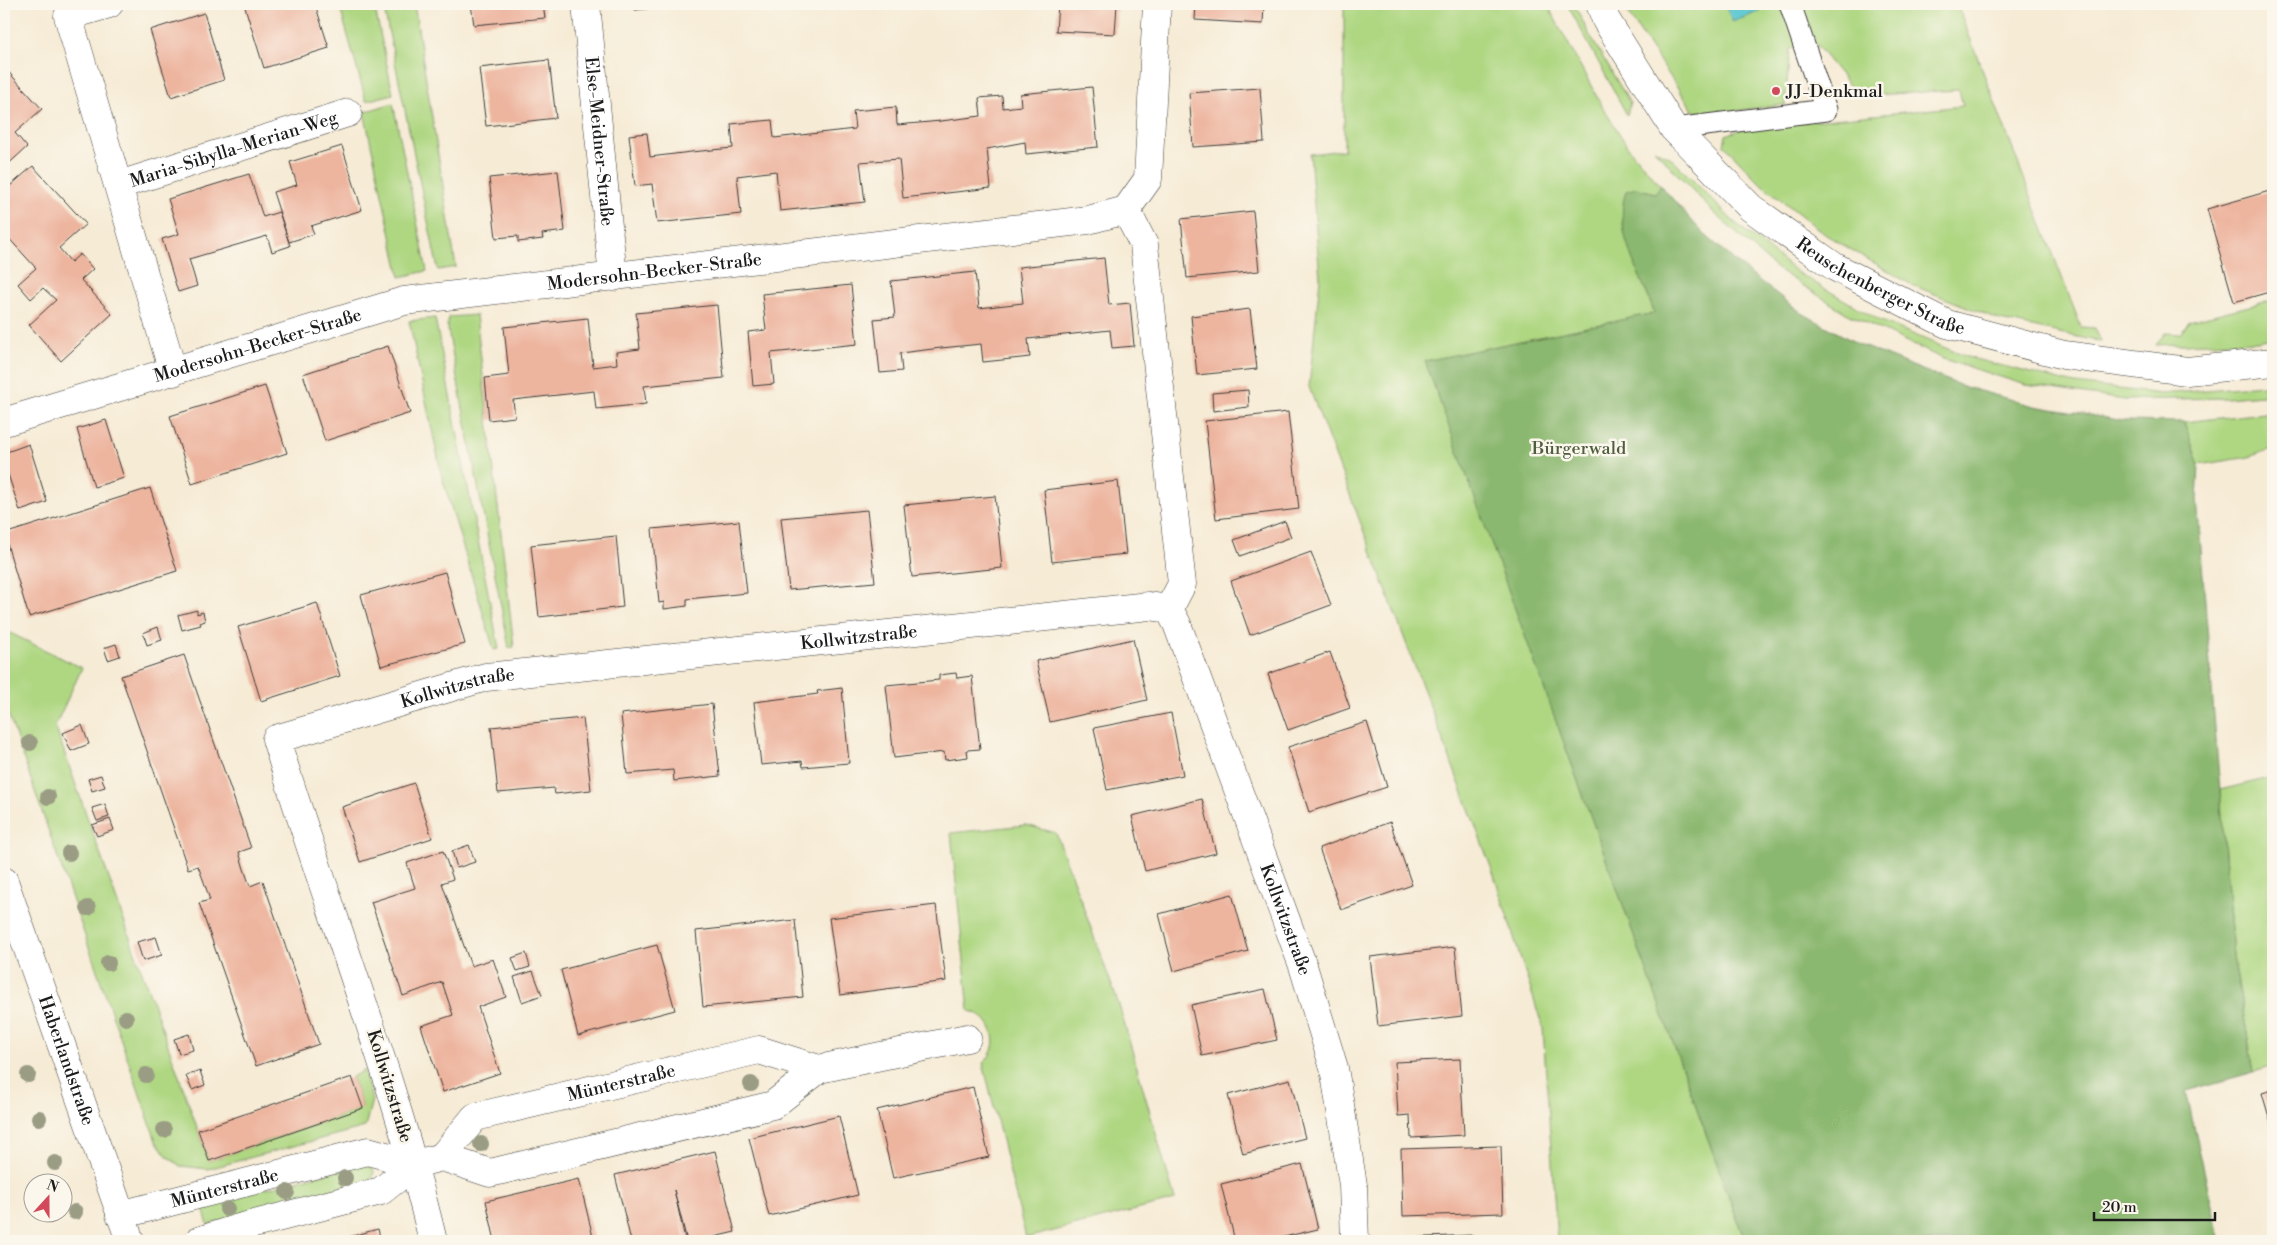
<svg xmlns="http://www.w3.org/2000/svg" width="2277" height="1245" viewBox="0 0 2277 1245" font-family="'Libre Bodoni',serif">
<style>
.green{fill:#afd782;stroke:#667a4f}
.forest{fill:#8bb870;stroke:#546a46}
.water{fill:#5bc8d1;stroke:#3c7276}
.building{fill:#edb49e}
.lines{fill:none;stroke-linecap:round;stroke-linejoin:round}
.service-casing{stroke:#3d3b38;stroke-width:23}
.minor-casing{stroke:#3d3b38;stroke-width:29}
.tertiary-casing{stroke:#3d3b38;stroke-width:29}
.service{stroke:#fff;stroke-width:21}
.minor{stroke:#fff;stroke-width:28}
.tertiary{stroke:#fff;stroke-width:28}
.tree{fill:#9a9d83}
.poi-dot{fill:#d1495b;stroke:#fbf7ec;stroke-width:2}
.labels{text-anchor:middle;stroke-width:5;stroke-linejoin:round;paint-order:stroke}
.poi-label{font-size:18px;fill:#1c1c1c;stroke:#fbf7ec;text-anchor:start}
.street-label{font-size:18px;fill:#1c1c1c;stroke:#fbf7ec}
.park-label{font-size:18px;fill:#4f5d40;stroke:#fbf7ec}
</style>
<rect width="100%" height="100%" fill="#fbf7ec"/>
<filter id="ink" filterUnits="userSpaceOnUse"><feTurbulence type="fractalNoise" baseFrequency=".02" numOctaves="2"/><feDisplacementMap in="SourceGraphic" scale="10" xChannelSelector="R" yChannelSelector="G"/><feConvolveMatrix kernelMatrix="1 2 1 2 8 2 1 2 1" color-interpolation-filters="sRGB"/></filter>
<filter id="wash" filterUnits="userSpaceOnUse"><feTurbulence type="fractalNoise" baseFrequency=".0096" numOctaves="4" result="noise"/><feDisplacementMap in="SourceGraphic" scale="20" xChannelSelector="R" yChannelSelector="G"/><feGaussianBlur stdDeviation="1.12" result="paint"/><feColorMatrix in="noise" values="0 0 0 0 0 0 0 0 0 0 0 0 0 0 0 0 0 1.4 0 .05"/><feComposite in="paint" operator="in"/></filter>
<g filter="url(#wash)">
<rect width="100%" height="100%" fill="#f6ebd5"/>
<g class="green">
<path d="M339 4H374L393 94 366 101Z"/>
<path d="M383 4H414L456 267 438 270Z"/>
<path d="M1344 4H1547L1603 108 1630 150 1661 186 1655 193 1636 188 1629 249 1655 313 1426 361 1745 1241H1557L1543 1028 1494 875 1309 387 1320 278 1310 154 1344 150Z"/>
<path d="M1567 4H1574L1589 34 1630 103 1627 115Z"/>
<path d="M1624 4H1957L2081 327 2095 328 2101 342 2000 320 1912 285 1826 235 1761 184 1724 145 1726 135 1745 128 1963 106 1959 90 1858 96 1814 42 1790 49 1785 105 1733 111 1694 112 1630 17Z"/>
<path d="M393 103 427 271 400 277 364 112Z"/>
<path d="M1654 149 1671 158 1733 221 1798 273 1879 320 1967 357 2075 384 2162 394 2273 384V394L2227 398 2124 400 2026 385 1943 359 1846 313 1774 267 1713 212Z"/>
<path d="M2273 300V338L2257 341 2156 345 2165 333 2181 334 2189 321Z"/>
<path d="M476 315 514 647 509 648 447 325 449 317Z"/>
<path d="M435 318 499 649 494 650 442 477 409 321Z"/>
<path d="M2273 412V448L2249 457 2199 465 2184 422Z"/>
<path d="M4 630 82 668 55 726 209 1161 363 1108 352 1077 364 1070 372 1100 365 1127 208 1169 180 1166 167 1156 156 1141 4 702Z"/>
<path d="M2273 777V1066L2254 1072 2233 956 2220 790Z"/>
<path d="M1026 825 1056 833 1119 1005 1175 1200 1026 1238 983 1063C1003 1047 993 1016 969 1011L951 833Z"/>
<path d="M365 1163 372 1166 374 1173 372 1179 208 1225 202 1205Z"/>
</g>
<path class="forest" d="M1661 186 1703 233 1748 272 1802 313 1860 345 1962 386 2034 406 2125 421 2184 422 2199 465 2197 499 2233 956 2254 1072 2186 1091 2220 1241H1745L1425 361 1654 313C1642 274 1612 233 1626 191L1636 188 1655 193Z"/>
<path class="water" d="M1725 4H1756L1759 12 1732 22Z"/>
<g id="blocks">
<g class="building">
<path d="M244 4H315L329 48 264 68Z"/>
<path d="M471 4H543L545 18 474 25Z"/>
<path d="M635 4H681V5L635 10Z"/>
<path d="M1058 4H1117L1115 34 1056 31Z"/>
<path d="M1196 4H1264L1263 24 1195 20Z"/>
<path d="M204 13 224 80 171 97 150 30Z"/>
<path d="M549 60 556 118 486 126 479 68Z"/>
<path d="M4 67 42 109 15 133 27 147 4 168Z"/>
<path d="M1092 87 1098 147 1026 154 1025 142 987 149 991 188 903 198 899 159 860 162 865 202 780 211 776 171 737 176 741 214 657 223 652 184 635 186 629 135 647 133 650 157 691 152 733 148 731 124 772 120 774 138 855 129 853 111 896 107 897 125 941 121 981 116 979 98 1002 96 1003 108 1021 106 1020 94Z"/>
<path d="M1260 88 1264 142 1193 147 1189 93Z"/>
<path d="M342 146 362 210 311 226 314 234 289 242 273 192 297 185 290 162Z"/>
<path d="M33 166 86 224 59 248 71 262 80 254 93 269 81 280 112 314 61 361 29 325 56 300 43 288 31 299 18 284 36 268 4 233V178L10 186Z"/>
<path d="M558 171 565 231 542 234 543 239 518 242V236L496 238 489 178Z"/>
<path d="M249 174 263 217 279 212 290 246 272 252 267 236 189 259 197 286 178 292 162 239 179 234 168 199Z"/>
<path d="M2273 190V291L2234 302 2207 209Z"/>
<path d="M1253 211 1259 271 1187 278 1181 219Z"/>
<path d="M1104 258 1109 305 1130 303 1134 346 1112 348 1110 330 1028 339 1030 357 1021 358 983 362 981 344 941 348 900 353 902 371 880 373 874 319 895 317 891 281 975 272 979 308 1023 303 1019 267Z"/>
<path d="M851 285 857 344 771 353 774 384 753 386 748 332 766 330 762 294Z"/>
<path d="M717 305 724 378 644 386 646 404 596 409 594 391 513 400 515 417 489 420 485 378 509 375 504 327 588 318 593 367 617 364 616 352 640 349 636 313Z"/>
<path d="M1250 309 1257 369 1197 375 1191 316Z"/>
<path d="M388 346 410 413 325 441 303 374Z"/>
<path d="M265 386 287 453 192 484 170 416Z"/>
<path d="M1248 390 1249 407 1213 411 1212 393Z"/>
<path d="M1288 412 1299 509 1216 519 1205 421Z"/>
<path d="M106 420 124 478 94 487 77 429Z"/>
<path d="M29 444 47 502 20 511 4 462V453Z"/>
<path d="M1118 481 1126 554 1052 562 1044 490Z"/>
<path d="M150 488 177 571 29 617 4 534Z"/>
<path d="M995 496 1002 568 912 577 904 505Z"/>
<path d="M867 510 875 582 789 590 781 518Z"/>
<path d="M739 521 747 593 687 599V606L664 609V602L659 603 652 529Z"/>
<path d="M1285 521 1291 537 1240 556 1234 540Z"/>
<path d="M616 536 623 607 539 617 531 545Z"/>
<path d="M1311 552 1331 605 1250 635 1231 581Z"/>
<path d="M445 572 465 644 381 666 361 595Z"/>
<path d="M317 603 340 676 261 701 238 627Z"/>
<path d="M197 610V614L203 612 205 621 200 623 201 625 182 630 178 615Z"/>
<path d="M158 627 162 640 147 645 143 633Z"/>
<path d="M1133 639 1147 700 1050 722 1036 661Z"/>
<path d="M116 644 120 656 108 660 104 648Z"/>
<path d="M1330 652 1350 708 1288 730 1268 674Z"/>
<path d="M184 655 251 848 239 852 244 869 250 886 263 881 319 1044 256 1066 199 903 210 900 204 882 198 866 188 869 121 676Z"/>
<path d="M956 673 957 678 972 676 980 749 967 750 968 757 945 760 944 752 894 758 886 685 939 680V675Z"/>
<path d="M842 688 849 763 803 767 802 761 761 765 754 702 818 694 817 691Z"/>
<path d="M712 704 720 776 674 781 673 770 627 774 621 714Z"/>
<path d="M1171 713 1183 775 1107 790 1094 728Z"/>
<path d="M583 718 591 790 555 794 554 788 498 793 491 727Z"/>
<path d="M1367 722 1387 787 1309 812 1288 747Z"/>
<path d="M82 725 89 744 71 751 63 733Z"/>
<path d="M101 775 105 787 92 791 88 779Z"/>
<path d="M414 783 432 838 360 862 342 807Z"/>
<path d="M1202 799 1216 853 1145 871 1132 816Z"/>
<path d="M105 804 109 817 97 821 92 808Z"/>
<path d="M110 819 114 830 97 836 92 825Z"/>
<path d="M1390 822 1412 885 1341 910 1319 848Z"/>
<path d="M469 845 475 862 457 868 452 851Z"/>
<path d="M443 851 453 879 442 883 471 966 493 959 506 997 478 1007 500 1073 443 1092 421 1026 453 1015 442 982 403 996 371 902 415 888 407 863Z"/>
<path d="M1232 894 1248 951 1174 971 1159 914Z"/>
<path d="M936 905 946 981 840 995 829 918Z"/>
<path d="M795 920 803 997 703 1007 696 931Z"/>
<path d="M156 937 162 955 143 961 137 942Z"/>
<path d="M657 945 675 1010 578 1036 561 970Z"/>
<path d="M1455 947 1462 1016 1378 1026 1370 957Z"/>
<path d="M526 953 530 967 517 971 512 958Z"/>
<path d="M533 971 542 995 522 1002 514 977Z"/>
<path d="M1265 989 1277 1040 1202 1056 1191 1005Z"/>
<path d="M189 1034 193 1050 179 1054 174 1039Z"/>
<path d="M1460 1059 1464 1135 1411 1138 1410 1115 1398 1116 1395 1062Z"/>
<path d="M200 1071 205 1085 192 1090 186 1076Z"/>
<path d="M352 1077 363 1108 209 1161 198 1130Z"/>
<path d="M1290 1079 1305 1138 1243 1154 1228 1095Z"/>
<path d="M973 1087 989 1157 893 1178 877 1110Z"/>
<path d="M2273 1090V1131L2262 1093Z"/>
<path d="M839 1116 858 1195 769 1216 749 1138Z"/>
<path d="M1501 1146 1503 1213 1403 1216 1401 1149Z"/>
<path d="M715 1151 735 1232 697 1241H687L674 1190 685 1239 631 1241 615 1175Z"/>
<path d="M1302 1164 1318 1229 1267 1241H1235L1221 1184Z"/>
<path d="M579 1179 594 1241H495L486 1201Z"/>
<path d="M378 1229 381 1241H333Z"/>
<path d="M1473 1235V1241H1405V1238Z"/>
</g>
</g>
</g>
<g filter="url(#ink)">
<use href="#blocks" fill-opacity="0" stroke="#3d3b38" stroke-width="1"/>
<g class="lines">
<defs>
<path id="service" d="M1674 129 1826 110 1790 4"/>
<g id="minor">
<path d="M109 4 68 16 173 372"/>
<path id="s1" d="M586 4 613 277"/>
<path id="s2" d="M1600 4 1606 20 1674 129 1751 208 1835 267 1947 324 2064 355 2187 371 2273 362"/>
<path id="s3" d="M119 185 348 113"/>
<path d="M1126 210 1148 179 1157 4"/>
<path id="s4" d="M4 422 404 301 1088 220 1126 210 1144 245 1182 584 1169 609"/>
<path id="s5" d="M442 1157 475 1117 759 1050 819 1069"/>
<path id="s6" d="M120 1215 368 1151 415 1164"/>
<path d="M198 1241 235 1229 381 1191 415 1164 442 1157 490 1173 773 1105 819 1069 967 1038"/>
<path id="s7" d="M433 1241C392 1070 327 907 276 739L486 677 1149 606 1169 609 1177 624 1303 966 1334 1068 1353 1185 1355 1241"/>
</g>
<g id="tertiary">
<path id="s8" d="M4 881 130 1241"/>
</g>
</defs>
<use href="#service" class="service-casing"/>
<use href="#minor" class="minor-casing"/>
<use href="#tertiary" class="tertiary-casing"/>
<use href="#service" class="service"/>
<use href="#minor" class="minor"/>
<use href="#tertiary" class="tertiary"/>
</g>
<g class="tree">
<circle cx="30" cy="743" r="8"/>
<circle cx="48" cy="797" r="8"/>
<circle cx="69" cy="853" r="8"/>
<circle cx="88" cy="908" r="8"/>
<circle cx="108" cy="963" r="8"/>
<circle cx="126" cy="1018" r="8"/>
<circle cx="28" cy="1075" r="8"/>
<circle cx="146" cy="1075" r="8"/>
<circle cx="751" cy="1084" r="8"/>
<circle cx="39" cy="1118" r="8"/>
<circle cx="164" cy="1130" r="8"/>
<circle cx="481" cy="1144" r="8"/>
<circle cx="55" cy="1163" r="8"/>
<circle cx="345" cy="1178" r="8"/>
<circle cx="287" cy="1192" r="8"/>
<circle cx="227" cy="1209" r="8"/>
<circle cx="75" cy="1212" r="8"/>
</g>
</g>
<circle class="poi-dot" cx="1776" cy="91" r="5"/>
<g class="labels">
<g class="poi-label">
<text x="1786" y="97">JJ-Denkmal</text>
</g>
<g class="street-label">
<text dy="6" stroke="none"><textPath href="#s1" startOffset="138">Else-Meidner-Straße</textPath></text>
<text dy="6" stroke="none"><textPath href="#s3" startOffset="120">Maria-Sibylla-Merian-Weg</textPath></text>
<text dy="6" stroke="none"><textPath href="#s4" startOffset="670">Modersohn-Becker-Straße</textPath></text>
<text dy="6" stroke="none"><textPath href="#s2" startOffset="408">Reuschenberger Straße</textPath></text>
<text dy="6" stroke="none"><textPath href="#s4" startOffset="265">Modersohn-Becker-Straße</textPath></text>
<text dy="6" stroke="none"><textPath href="#s7" startOffset="1120">Kollwitzstraße</textPath></text>
<text dy="6" stroke="none"><textPath href="#s7" startOffset="715">Kollwitzstraße</textPath></text>
<text dy="6" stroke="none"><textPath href="#s7" startOffset="1764">Kollwitzstraße</textPath></text>
<text dy="6" stroke="none"><textPath href="#s8" startOffset="190">Haberlandstraße</textPath></text>
<text dy="6" stroke="none"><textPath href="#s5" startOffset="202">Münterstraße</textPath></text>
<text transform="translate(390 1086) rotate(73)" y="6">Kollwitzstraße</text>
<text dy="6" stroke="none"><textPath href="#s6" startOffset="108">Münterstraße</textPath></text>
</g>
<g class="park-label">
<text x="1579" y="454">Bürgerwald</text>
</g>
</g>
<rect width="2277" height="1245" fill="none" stroke="#fbf7ec" stroke-width="20"/>
<g transform="translate(48 1198) rotate(21)"><circle r="24" fill="#fbf7ec" stroke="#a29f99"/>
<path d="M0-4L9 19L0 12L-9 19Z" fill="#d1495b"/>
<text y="-8" font-size="14" font-weight="bold" text-anchor="middle" fill="#1c1c1c">N</text>
</g>
<path d="M2094 1212v8h121v-8" fill="none" stroke="#1c1c1c" stroke-width="2.5"/>
<text x="2102" y="1212" font-size="15" fill="#1c1c1c" stroke="#fbf7ec" stroke-width="4" paint-order="stroke">20 m</text>
</svg>
